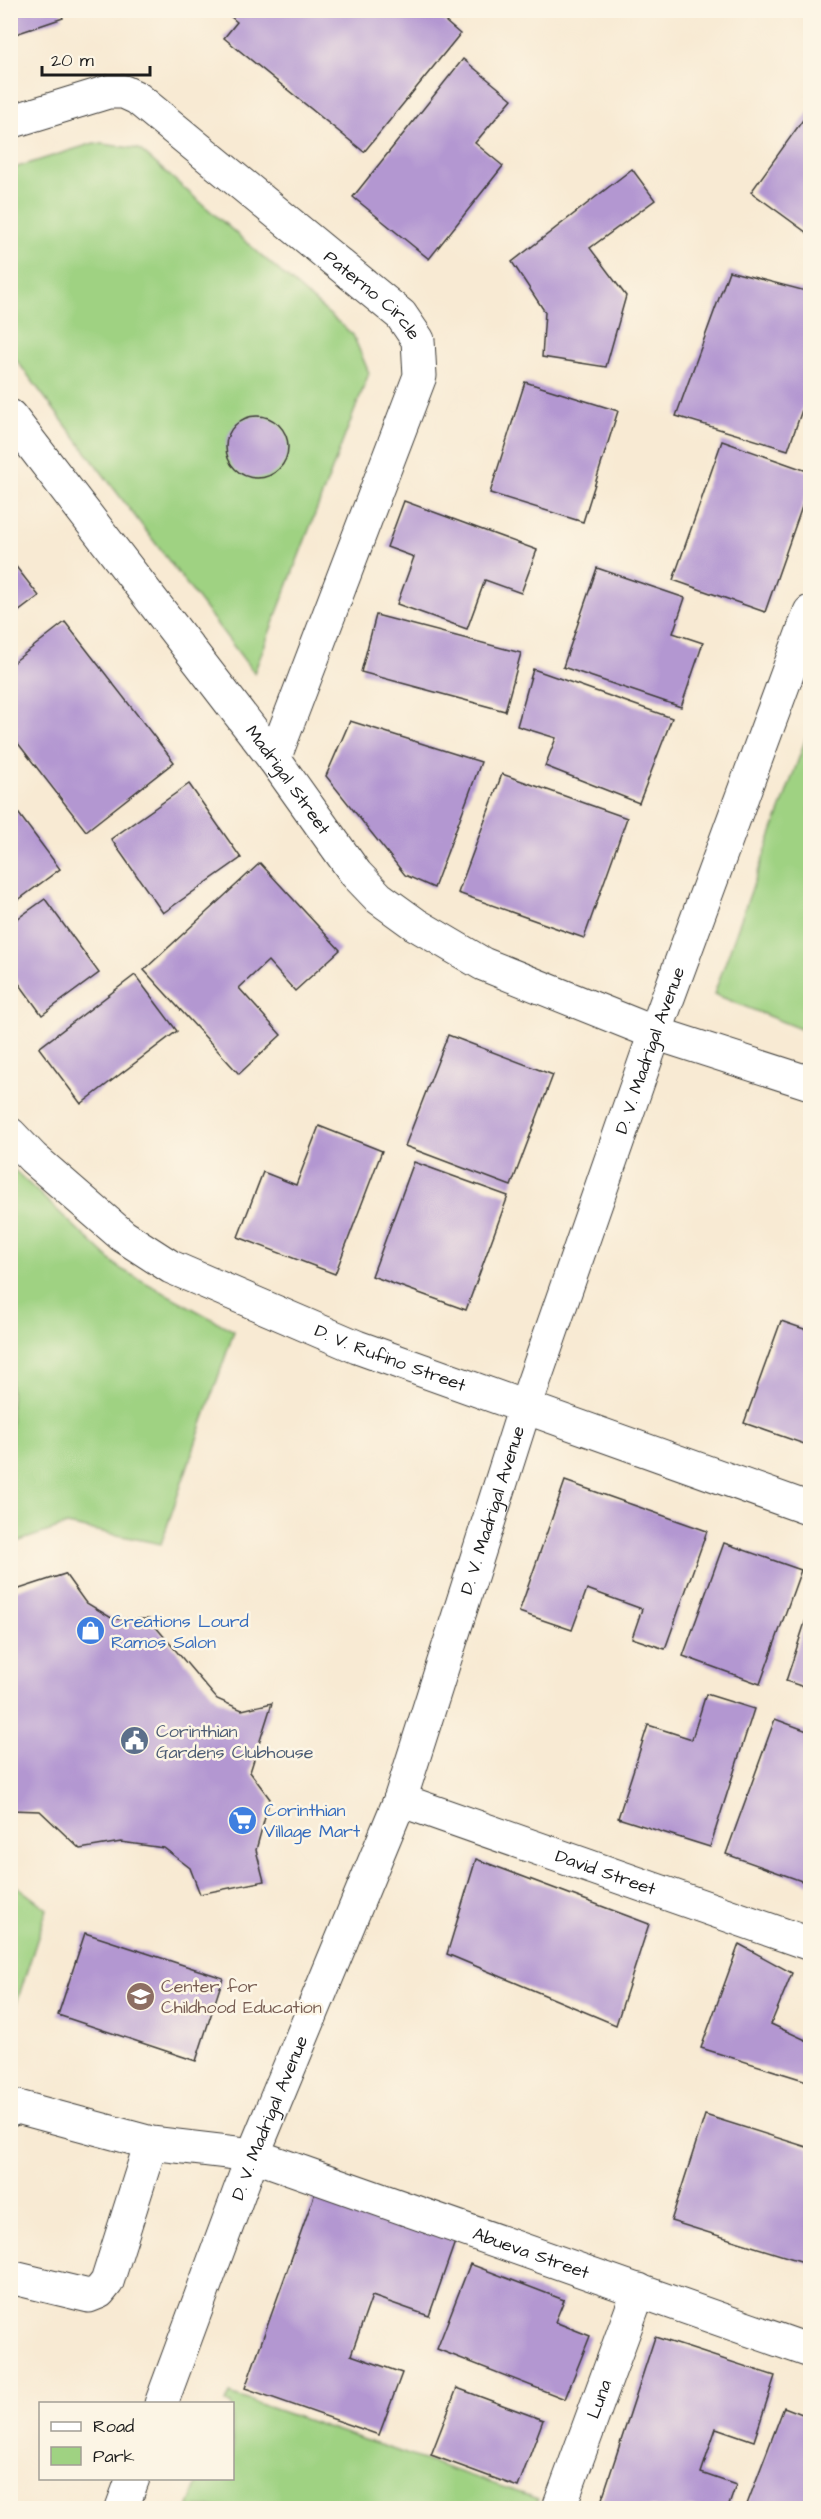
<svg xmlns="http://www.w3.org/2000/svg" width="821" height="2519" viewBox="0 0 821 2519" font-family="'Architects Daughter',sans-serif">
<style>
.green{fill:#9fd282;stroke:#5e774f;stroke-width:1.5}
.building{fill:#b397d1}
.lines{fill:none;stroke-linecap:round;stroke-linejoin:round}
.minor-casing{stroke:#3d3b37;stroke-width:35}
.minor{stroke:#fff;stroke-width:33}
.labels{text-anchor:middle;stroke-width:5;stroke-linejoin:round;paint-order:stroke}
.street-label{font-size:18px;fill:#1c1c1c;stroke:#fcf5e5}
.shop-label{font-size:18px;fill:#366cbe;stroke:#fcf5e5;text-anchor:start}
.service-label{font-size:18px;fill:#4e5e75;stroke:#fcf5e5;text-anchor:start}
.education-label{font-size:18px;fill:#785e54;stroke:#fcf5e5;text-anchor:start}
</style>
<rect width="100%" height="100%" fill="#fcf5e5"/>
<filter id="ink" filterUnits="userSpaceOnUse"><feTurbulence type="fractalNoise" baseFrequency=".0167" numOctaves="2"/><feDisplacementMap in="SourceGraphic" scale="12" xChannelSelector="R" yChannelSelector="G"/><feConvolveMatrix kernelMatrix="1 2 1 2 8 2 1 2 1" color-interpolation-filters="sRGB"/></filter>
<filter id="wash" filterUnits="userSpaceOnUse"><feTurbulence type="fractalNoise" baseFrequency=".008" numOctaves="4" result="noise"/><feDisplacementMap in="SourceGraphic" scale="24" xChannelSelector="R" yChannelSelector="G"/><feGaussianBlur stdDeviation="1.35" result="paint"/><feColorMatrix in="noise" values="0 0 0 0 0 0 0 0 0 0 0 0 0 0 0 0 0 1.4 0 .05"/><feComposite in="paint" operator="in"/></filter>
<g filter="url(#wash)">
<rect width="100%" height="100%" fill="#f8ead3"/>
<g class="green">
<path d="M94 143 139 149 353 335 369 373 254 673 11 353V169Z"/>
<path d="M810 727V1033L714 994Z"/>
<path d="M11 1167 119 1268 234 1331 161 1544 67 1525 11 1544Z"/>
<path d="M11 1882 47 1909 11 2020Z"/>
<path d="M230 2394 538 2499 534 2508H188L199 2479 232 2478V2404L226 2403Z"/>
</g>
<g id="blocks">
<g class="building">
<path d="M10 10H60L63 18 10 36Z"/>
<path d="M223 10H432L460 34 364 152 224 38 237 22Z"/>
<path d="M463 59 512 99 475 143 503 166 429 259 353 197Z"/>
<path d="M810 110V235L751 192Z"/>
<path d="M632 169 655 200 590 248 626 296 606 367 542 357 545 312 512 262Z"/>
<path d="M729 271 810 292V387L788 450 676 416Z"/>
<path d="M525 382 618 411 583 522 490 493Z"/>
<circle cx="257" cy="447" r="31"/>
<path d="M722 441 810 472V484L765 612 673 580Z"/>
<path d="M404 501 537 550 521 593 485 580 467 629 397 604 414 557 387 547Z"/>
<path d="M10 559 39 596 10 618Z"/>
<path d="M597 568 685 598 673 633 703 643 681 707 563 667Z"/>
<path d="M376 615 521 653 505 711 361 672Z"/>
<path d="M65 622 174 762 86 831 10 733V665Z"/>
<path d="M533 669 672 718 639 803 545 766 556 738 517 726Z"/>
<path d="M350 721 481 762 434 888 405 875 326 776Z"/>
<path d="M502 774 627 818 584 938 458 893Z"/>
<path d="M189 784 241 858 163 913 111 839Z"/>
<path d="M10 802 60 869 10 906Z"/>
<path d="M260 863 340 950 295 991 268 961 239 988 281 1035 239 1074 144 970Z"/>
<path d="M45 899 99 973 42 1015 10 971V924Z"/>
<path d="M135 975 177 1031 81 1104 39 1048Z"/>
<path d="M448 1035 553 1075 511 1186 405 1146Z"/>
<path d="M319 1126 382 1151 335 1274 238 1237 263 1172 296 1185Z"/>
<path d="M414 1162 508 1196 466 1310 372 1276Z"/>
<path d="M781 1321 810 1331V1446L744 1423Z"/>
<path d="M565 1481 707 1531 665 1649 632 1638 642 1609 587 1589 572 1630 519 1612Z"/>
<path d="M724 1543 801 1570 760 1684 683 1656Z"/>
<path d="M65 1574 85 1602 113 1619H149L217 1699 242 1710 272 1703 250 1772 270 1799 256 1850 264 1881 200 1894 190 1868 164 1848 121 1842 80 1849 40 1811 10 1810V1592Z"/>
<path d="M810 1607V1689L786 1681Z"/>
<path d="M706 1694 754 1709 710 1847 618 1818 648 1725 692 1739Z"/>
<path d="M775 1719 810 1732V1884L726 1854Z"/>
<path d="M476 1859 649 1924 616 2025 447 1954Z"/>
<path d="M85 1933 223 1978 196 2061 58 2015Z"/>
<path d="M739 1944 792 1973 771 2024 810 2042V2082L701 2048Z"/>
<path d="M705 2115 810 2148V2264L671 2221Z"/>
<path d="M316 2190 456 2239 429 2316 372 2296 351 2355 402 2373 379 2435 245 2388Z"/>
<path d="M470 2264 564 2300 555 2322 590 2336 565 2399 437 2349Z"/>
<path d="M655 2337 775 2376 754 2441 716 2428 701 2473 736 2485 728 2508H599Z"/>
<path d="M457 2388 543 2420 518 2487 431 2455Z"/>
<path d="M784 2407 810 2417V2508H749L746 2507Z"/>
</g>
</g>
</g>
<g filter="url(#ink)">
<use href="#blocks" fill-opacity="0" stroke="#3d3b37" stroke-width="1.5"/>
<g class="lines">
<defs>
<g id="minor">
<path id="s1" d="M10 122 108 92H124L137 98 401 315 418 340 420 376 274 759"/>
<path id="s2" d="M10 416 274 759 356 874 379 898 415 924 483 964 655 1033 810 1083"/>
<path id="s3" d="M10 1134 33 1158 123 1236 171 1267 357 1347 810 1509"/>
<path id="s4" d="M400 1800 810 1944"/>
<path id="s5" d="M10 2110 18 2107 151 2143 253 2155 810 2351"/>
<path d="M10 2277 89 2296 99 2292 107 2282 151 2143"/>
<path id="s6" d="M161 2404 253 2155 400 1800 525 1407 655 1033 810 612"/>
<path d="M122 2508 133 2478"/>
<path id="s7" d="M559 2508 639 2290"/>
</g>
</defs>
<use href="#minor" class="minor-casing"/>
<use href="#minor" class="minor"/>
</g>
</g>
<defs>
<symbol id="shop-disc" viewBox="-11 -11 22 22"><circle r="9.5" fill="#3f7fe0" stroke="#fcf5e5"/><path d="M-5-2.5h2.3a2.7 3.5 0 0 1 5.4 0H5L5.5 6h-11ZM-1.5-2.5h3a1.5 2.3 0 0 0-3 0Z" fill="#fff"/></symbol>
<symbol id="civic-disc" viewBox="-11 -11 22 22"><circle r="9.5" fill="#5c6f8a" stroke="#fcf5e5"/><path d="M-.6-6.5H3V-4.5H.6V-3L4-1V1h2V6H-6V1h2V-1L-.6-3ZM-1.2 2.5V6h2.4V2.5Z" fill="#fff"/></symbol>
<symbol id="supermarket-disc" viewBox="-11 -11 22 22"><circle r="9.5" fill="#3f7fe0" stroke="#fcf5e5"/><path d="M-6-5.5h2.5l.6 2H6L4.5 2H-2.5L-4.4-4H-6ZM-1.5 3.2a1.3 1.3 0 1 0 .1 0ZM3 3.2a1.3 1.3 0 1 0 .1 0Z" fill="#fff"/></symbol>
<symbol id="school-disc" viewBox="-11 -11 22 22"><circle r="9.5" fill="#8d6e63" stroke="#fcf5e5"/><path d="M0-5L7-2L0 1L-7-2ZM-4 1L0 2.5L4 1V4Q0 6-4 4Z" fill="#fff"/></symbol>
</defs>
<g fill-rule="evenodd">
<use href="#shop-disc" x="74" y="1614" width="33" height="33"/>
<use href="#civic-disc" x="118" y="1724" width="33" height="33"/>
<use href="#supermarket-disc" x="226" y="1804" width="33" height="33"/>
<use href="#school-disc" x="124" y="1980" width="33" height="33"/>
</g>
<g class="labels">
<g class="street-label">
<text dy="6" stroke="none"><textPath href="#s1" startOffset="440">Paterno Circle</textPath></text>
<text dy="6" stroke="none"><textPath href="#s2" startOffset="458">Madrigal Street</textPath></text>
<text dy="6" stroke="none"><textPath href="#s6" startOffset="1440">D. V. Madrigal Avenue</textPath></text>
<text dy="6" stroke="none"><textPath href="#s3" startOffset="447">D. V. Rufino Street</textPath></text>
<text dy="6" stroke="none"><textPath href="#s6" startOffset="954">D. V. Madrigal Avenue</textPath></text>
<text dy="6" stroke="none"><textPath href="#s4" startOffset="218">David Street</textPath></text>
<text dy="6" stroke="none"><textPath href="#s6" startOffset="306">D. V. Madrigal Avenue</textPath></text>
<text dy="6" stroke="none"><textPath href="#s5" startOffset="544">Abueva Street</textPath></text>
<text dy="6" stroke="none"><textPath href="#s7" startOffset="116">Luna</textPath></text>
</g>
<g class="shop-label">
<text x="111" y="1627">Creations Lourd<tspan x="111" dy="21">Ramos Salon</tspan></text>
<text x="264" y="1816">Corinthian<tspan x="264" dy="21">Village Mart</tspan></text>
</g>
<g class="service-label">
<text x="156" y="1737">Corinthian<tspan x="156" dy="21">Gardens Clubhouse</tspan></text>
</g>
<g class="education-label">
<text x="161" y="1992">Center for<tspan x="161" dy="21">Childhood Education</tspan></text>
</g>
</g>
<rect width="821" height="2519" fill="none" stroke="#fcf5e5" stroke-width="36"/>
<rect x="39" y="2402" width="195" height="78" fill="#fcf5e5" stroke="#a29e95" stroke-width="1.5"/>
<rect x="51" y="2422" width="30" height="9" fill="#ffffff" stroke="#a29e95" stroke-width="1.5"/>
<text x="93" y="2432" font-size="18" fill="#1c1c1c">Road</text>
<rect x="51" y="2447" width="30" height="18" fill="#9fd282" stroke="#a29e95" stroke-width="1.5"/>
<text x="93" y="2462" font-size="18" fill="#1c1c1c">Park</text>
<path d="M42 66v9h108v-9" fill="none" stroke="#1c1c1c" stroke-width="3"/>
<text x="51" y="66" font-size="18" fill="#1c1c1c" stroke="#fcf5e5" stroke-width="4.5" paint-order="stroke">20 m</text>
</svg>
